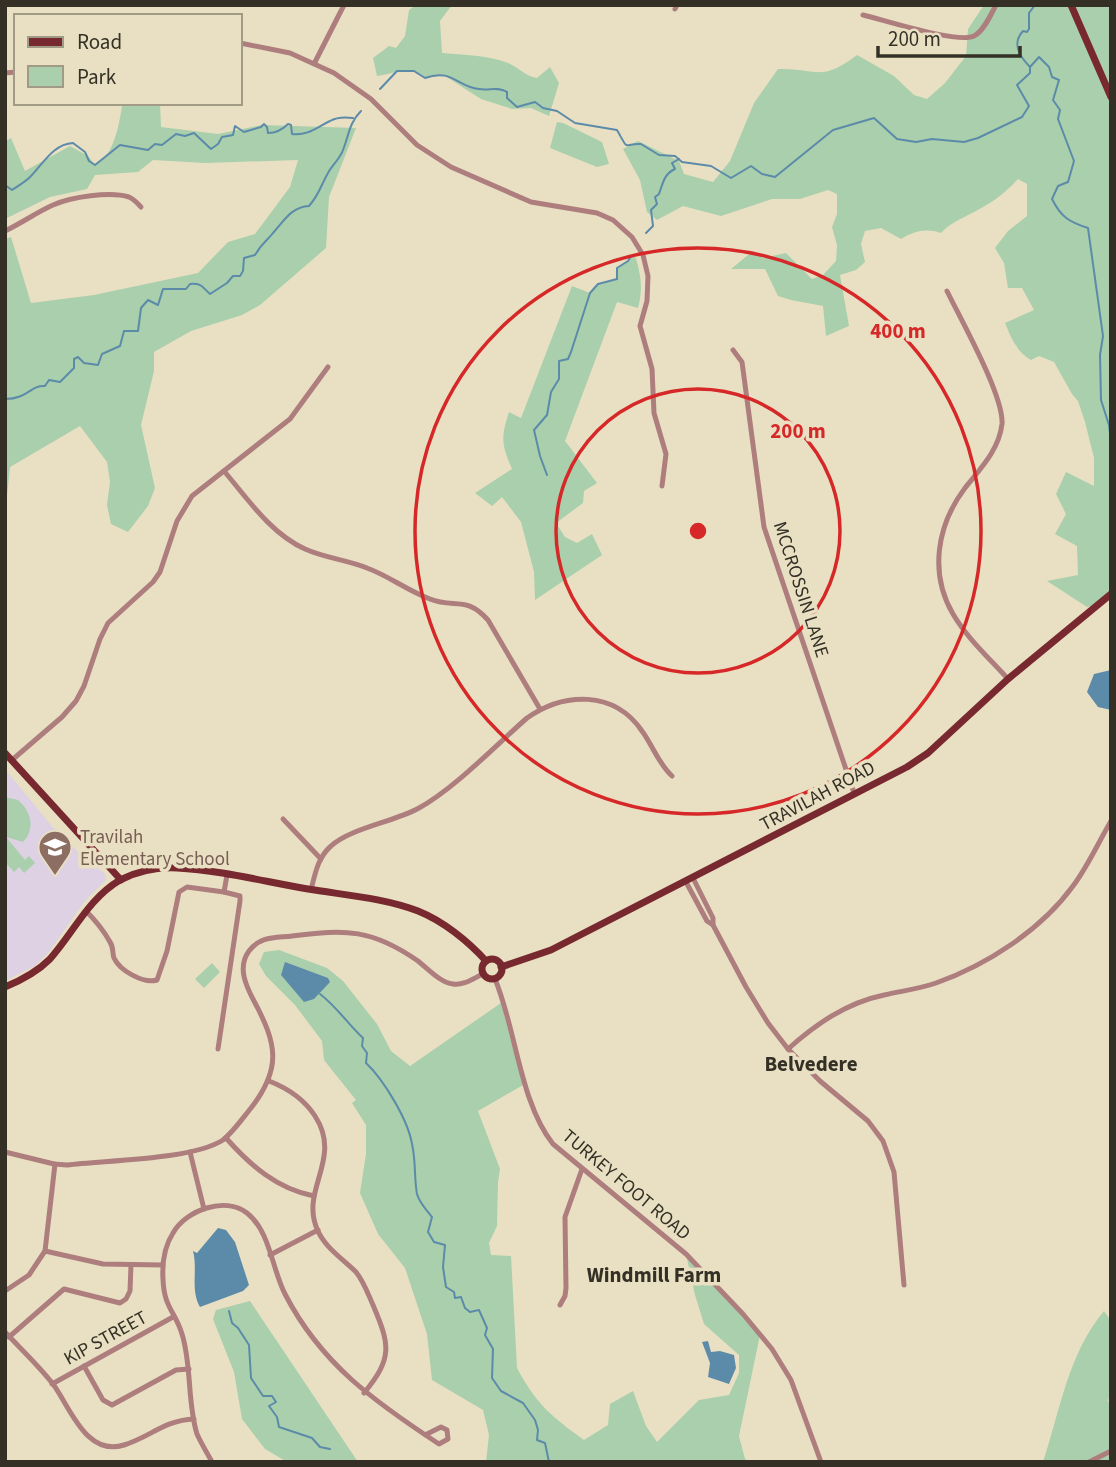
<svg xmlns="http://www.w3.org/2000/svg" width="1116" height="1467" viewBox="0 0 1116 1467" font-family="'Source Sans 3',sans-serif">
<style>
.education{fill:#ded1e4}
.green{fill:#a9cfac}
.water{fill:#5c8baa}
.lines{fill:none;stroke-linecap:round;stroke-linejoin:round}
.stream{stroke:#5c8baa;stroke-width:2}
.minor{stroke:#ad7e7d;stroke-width:5}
.major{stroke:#78292f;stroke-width:7}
.ring{fill:none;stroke:#d62828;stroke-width:3.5}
.labels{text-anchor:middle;stroke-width:7;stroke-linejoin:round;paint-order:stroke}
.street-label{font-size:19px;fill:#343025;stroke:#e9e0c3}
.education-label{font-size:19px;fill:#785e54;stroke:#e9e0c3;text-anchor:start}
.neighbourhood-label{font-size:21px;font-weight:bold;fill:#343025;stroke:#e9e0c3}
.centre{fill:#d62828;stroke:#e9e0c3;stroke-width:3.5}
.ring-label{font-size:21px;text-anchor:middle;font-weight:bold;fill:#d62828;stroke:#e9e0c3;stroke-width:7;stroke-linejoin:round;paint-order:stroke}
</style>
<rect width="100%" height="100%" fill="#e9e0c3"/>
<path class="education" d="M5 769 60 836 105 874 106 880 85 901 49 952 35 966 5 981Z"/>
<g class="green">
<path d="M416 5H452L440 21 442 53C465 55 486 55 508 63 518 67 525 76 537 78L550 67 559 83 549 116 531 108 512 109 481 99 445 76 432 75 425 78C421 76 418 73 414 72 404 68 388 75 377 76L373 58 389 46 396 48 405 36 409 10Z"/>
<path d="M984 5H1111V594L1098 605 1087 607 1047 581 1078 575 1077 546 1055 534 1066 514 1056 494 1066 472 1094 486V458L1085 422 1078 401 1072 394 1054 362 1039 356 1031 360C1017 352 1011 338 1005 323L1034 310 1022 288H1008L1004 263 995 248 1008 231 1027 216V184L1018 179C1004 195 987 206 968 215 957 221 949 224 941 233 925 228 915 231 901 239L881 228 865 231 861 244 865 262 856 270 840 275 849 326 826 336 823 306 791 300 778 296 765 269H731L753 251 763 258 786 253 812 279 823 275 836 261 837 245 832 227 837 214V194L828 190 800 199H772L721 216 683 206 657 220 647 212 640 180 623 149 638 141 679 161 684 174 713 182 730 161 754 103 778 69C818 68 820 83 857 55L894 76 914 95 927 99 945 83 966 56 968 29Z"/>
<path d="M160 103 161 127 218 134 262 125 356 128 329 197 326 248 260 305 242 315 191 331 154 352V371L141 425 155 488 148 506 128 532 111 524 107 505 110 482 107 462 80 426 10 467 5 515V239L11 237 31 303 94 295 198 273 228 242 255 234 290 187 298 160 205 163 153 160 138 172 95 175 87 189 50 197 5 219V141L11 138 25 171 70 146 88 156 95 165C114 156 119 125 122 106Z"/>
<path d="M557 122 563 123 602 142 609 164 597 167 550 148Z"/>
<path d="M631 256 636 258C641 277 643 289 638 308L617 302 565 441 597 483 584 491 583 503 556 523 565 537 577 543 592 534 602 555 535 600 534 572 521 522 502 497 492 506 475 493 512 469C501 444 501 437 509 412L521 418 572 286 590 293 598 284 616 279 617 268 628 261Z"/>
<path d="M5 797 18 800C31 811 36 829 23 842L6 837 25 860 29 856 35 863 24 873 19 867 14 872 5 862Z"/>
<path d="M279 950 327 968 343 981 377 1024 391 1051 410 1066 501 1003 523 1085 478 1111 500 1169 498 1182 497 1226 489 1243 491 1255 511 1256 517 1368C536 1404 552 1417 584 1440L608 1425 610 1404 633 1391 646 1426 657 1442 699 1400 729 1395 739 1373V1355L704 1324 695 1295 686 1254 760 1335 739 1436 745 1459 751 1462H486L489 1435 483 1410 432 1380 427 1334 405 1268 378 1234 360 1193 366 1154V1125L352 1103 356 1100 324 1060 322 1041 295 1005 266 976 259 964 264 952Z"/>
<path d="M212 963 220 972 204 988 195 979Z"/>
<path d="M250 1301 358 1462H287L265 1449 242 1419 234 1372 213 1319 216 1310Z"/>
<path d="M1104 1311 1111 1321V1390L1108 1401 1111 1405V1462H1043C1060 1411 1068 1354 1104 1311Z"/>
</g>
<g class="water">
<path d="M1111 670V710L1098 707 1087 692 1094 674Z"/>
<path d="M285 962 328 978 330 982 314 999 304 1002 281 975Z"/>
<path d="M218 1228 226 1230 235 1242 249 1285 243 1291 200 1307C190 1289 198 1270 193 1251L197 1253Z"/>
<path d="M708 1341 711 1352 720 1351 734 1355 736 1368 729 1384 708 1377 710 1363 702 1342Z"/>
</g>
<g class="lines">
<g class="stream">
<path d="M1030 67 1039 57 1049 67 1052 77 1059 80 1053 100 1060 110 1058 119 1074 161 1068 182 1058 186 1052 199C1061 217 1069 222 1088 228L1103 336 1100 355 1101 400 1109 425 1111 442"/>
<path d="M380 89 397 71H414L425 78C452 68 457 87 479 89 490 91 496 86 507 92V98L517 107 535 102 543 108 557 111 575 123 617 130C630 153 622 143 641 144L659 155 675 156 682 162 711 166 731 178 751 166 762 174 775 177 833 130 874 118 897 139 916 142 932 139 964 142 978 138 1022 117 1029 106 1017 85 1030 73V67C1020 57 1011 44 1023 31L1027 32 1029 29V13L1035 5"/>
<path d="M5 185 12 190C18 186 25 182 30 177 43 164 53 144 73 143L85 152 89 161 95 165 120 145 148 150 155 144 162 145 176 134 185 136 194 133 211 149 218 144 222 137 233 135 235 126 244 132 261 127 264 124 267 127 268 133C276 133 282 130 288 124L291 125 292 134C308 136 317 127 330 121 337 117 346 117 353 118"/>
<path d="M646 233 653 226 651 210 657 204 655 197 659 194C663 183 664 174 675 169L672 163 679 159"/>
<path d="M5 399C28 399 30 385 45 386L49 380 60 382 74 368V359L78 357 84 363 98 365 102 354 120 346 124 331H138L141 308 148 300 158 305 163 289H186L190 284C202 283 202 287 210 294L227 283 233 276H240L243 271 244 258 255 255C262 243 265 243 273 233 284 221 291 207 309 206 319 195 321 185 328 173 332 165 340 159 343 150 349 135 349 123 361 111"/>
<path d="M547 475 540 456 534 430 547 415 551 392 559 379V361L568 359 571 352 590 293 598 284 617 279V268L628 261 631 256"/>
<path d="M320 994C336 1006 348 1024 363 1038L362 1046 367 1053 366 1063C384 1080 408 1120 412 1144 416 1161 414 1178 417 1194 419 1202 427 1211 432 1217L428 1232 434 1242 445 1245 443 1267 446 1287 454 1292 455 1298 461 1297 465 1308 470 1312 479 1310 487 1328 485 1335 493 1349 492 1378 501 1391 523 1403 535 1420 538 1430 537 1440 545 1443 549 1462"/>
<path d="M229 1311 232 1323 238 1328 249 1345 251 1378 263 1396H272L276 1402 269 1406 277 1417 279 1427 312 1438 320 1447 330 1449"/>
</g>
<g class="minor">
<path d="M675 9 677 5"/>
<path d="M863 15C884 20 958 44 974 36 984 31 991 14 996 5"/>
<path d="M240 43 290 53 334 73 371 99 417 145 451 167 531 202 597 213 613 220 632 237 643 255 648 276 647 301 640 326 652 369 654 413 666 454 662 486"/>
<path d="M315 62 344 5"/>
<path d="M5 73 16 72"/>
<path d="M5 231C22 223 37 212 53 205 71 197 110 191 129 197 134 199 137 203 141 207"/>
<path d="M947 291C961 320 1004 396 1002 424 999 450 980 469 965 488 937 525 929 573 953 614 967 638 989 658 1008 679"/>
<path d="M733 350 742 362 764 527 854 793"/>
<path d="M224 471C247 498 271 534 305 549 325 558 347 560 367 568 389 576 408 591 430 599 454 609 466 595 488 620L540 709"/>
<path d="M12 760 62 717 76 701 84 686 100 639 108 623 153 582 160 572 177 521 192 496 290 419 328 367"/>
<path d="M283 819 321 859"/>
<path d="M693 878 713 918V925L746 987 768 1023 788 1049 820 1081 868 1121 883 1141 894 1172 904 1285"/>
<path d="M686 882 707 921 713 925"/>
<path d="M311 890C315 874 318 857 331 846 351 828 394 822 419 808 454 789 496 745 527 718 564 692 614 690 642 731 653 746 658 763 672 776"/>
<path d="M86 911C95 920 104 931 110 942 114 948 112 953 114 958 120 971 144 984 157 980L167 951 179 892 187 887 224 892"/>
<path d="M495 979C516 1029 520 1103 553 1144L686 1254 743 1314 772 1349 791 1380 821 1462"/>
<path d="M218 1049 240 901V896L224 892 227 875"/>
<path d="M788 1049C816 1024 846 1003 884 995 901 991 919 989 936 983 987 965 1041 930 1073 886 1088 866 1098 843 1111 821"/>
<path d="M269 1081C287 1088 304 1099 315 1116 343 1159 300 1189 317 1229 325 1248 342 1258 356 1272 364 1282 368 1294 373 1305 390 1345 393 1358 364 1393"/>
<path d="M226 1138C250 1165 277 1189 314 1196"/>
<path d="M5 1152 54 1164 67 1165C106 1160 192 1160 223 1140 234 1131 242 1119 251 1108 282 1068 277 1044 254 1001 246 986 237 967 249 951 260 936 275 938 292 936 346 929 372 929 418 961 428 969 441 983 453 984 463 986 474 978 483 974"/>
<path d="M190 1152 204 1209"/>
<path d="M45 1251 103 1264 162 1265"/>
<path d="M270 1255 318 1230"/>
<path d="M5 1291 29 1275 45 1251 55 1164"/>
<path d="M560 1305 565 1296 566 1288 565 1217 582 1169"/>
<path d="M5 1332C21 1349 39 1366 53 1384 70 1407 86 1457 124 1445 150 1437 165 1420 194 1419"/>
<path d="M9 1337 64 1289 120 1303 126 1299 130 1291 131 1265"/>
<path d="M84 1366 103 1400 112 1405 176 1370 189 1369"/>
<path d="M52 1384 173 1317"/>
<path d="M212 1462C207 1453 201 1443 197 1434 187 1402 192 1366 182 1334 175 1311 164 1308 163 1279 162 1263 164 1247 173 1233 186 1210 225 1196 247 1213 270 1231 272 1269 285 1294 321 1364 375 1402 439 1444L448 1439 447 1430 441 1427 425 1435"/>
<path d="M1089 1462 1111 1451"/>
</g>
<g class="major">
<path d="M1071 5 1111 97"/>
<path d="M5 753 121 880"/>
<circle cx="492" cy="969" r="10"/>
<path d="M501 967 551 950 907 767 928 753 1008 679 1111 594"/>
<path d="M5 987C22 980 37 972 50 959 74 932 88 899 120 880 138 871 158 867 177 868 220 870 266 882 308 889 344 895 384 898 418 911 443 921 468 941 486 961"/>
</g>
</g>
<g class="ring">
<circle cx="698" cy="531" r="142"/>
<circle cx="698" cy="531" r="283"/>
</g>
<defs>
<symbol id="school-pin" viewBox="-11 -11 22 30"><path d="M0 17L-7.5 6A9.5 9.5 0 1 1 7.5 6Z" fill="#8d6e63" stroke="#e9e0c3"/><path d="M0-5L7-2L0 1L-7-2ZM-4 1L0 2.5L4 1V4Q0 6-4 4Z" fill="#fff"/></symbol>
</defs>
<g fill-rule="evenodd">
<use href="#school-pin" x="36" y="828" width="38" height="52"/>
</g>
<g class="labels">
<g class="street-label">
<text transform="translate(802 589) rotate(72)" y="7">MCCROSSIN LANE</text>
<text transform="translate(817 795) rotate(-28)" y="7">TRAVILAH ROAD</text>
<text transform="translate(627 1184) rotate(40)" y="7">TURKEY FOOT ROAD</text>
<text transform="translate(105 1337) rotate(-29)" y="7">KIP STREET</text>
</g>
<g class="education-label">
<text x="80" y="843">Travilah<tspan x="80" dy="22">Elementary School</tspan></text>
</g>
<g class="neighbourhood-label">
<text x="811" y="1071">Belvedere</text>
<text x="654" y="1282">Windmill Farm</text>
</g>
</g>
<circle cx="698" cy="531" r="10" class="centre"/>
<g class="ring-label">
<text x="898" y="338">400 m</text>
<text x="798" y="438">200 m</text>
</g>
<rect width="1116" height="1467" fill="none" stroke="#343025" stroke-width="14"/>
<rect x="14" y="14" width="228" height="91" fill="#e9e0c3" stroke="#a19a84" stroke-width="2"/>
<rect x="28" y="37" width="35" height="10" fill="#78292f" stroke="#a19a84" stroke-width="2"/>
<text x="77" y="49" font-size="21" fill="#343025">Road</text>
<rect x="28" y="66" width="35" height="21" fill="#a9cfac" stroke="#a19a84" stroke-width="2"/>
<text x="77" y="84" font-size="21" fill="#343025">Park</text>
<path d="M878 46v10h142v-10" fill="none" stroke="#343025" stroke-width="3.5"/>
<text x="888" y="46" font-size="21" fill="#343025" stroke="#e9e0c3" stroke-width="5" paint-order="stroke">200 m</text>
</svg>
